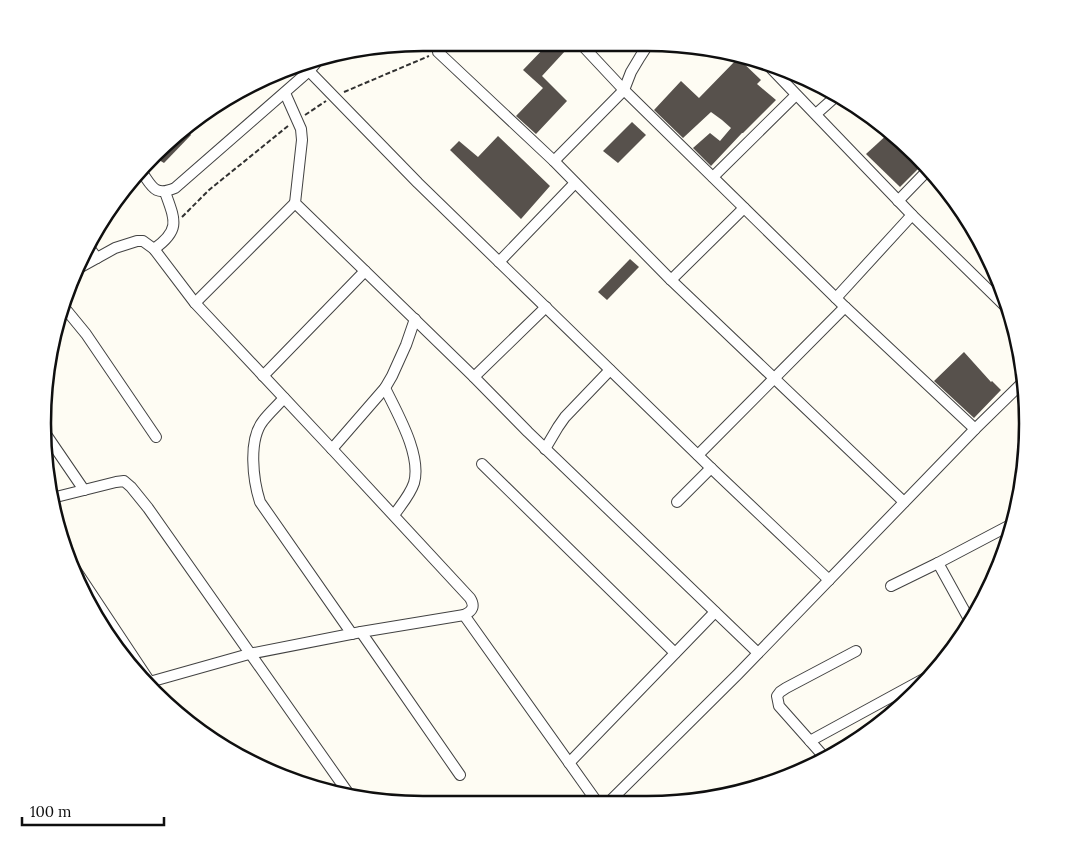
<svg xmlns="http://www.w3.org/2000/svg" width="1070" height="847" viewBox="0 0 1070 847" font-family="Lora,serif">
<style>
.building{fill:#57514c}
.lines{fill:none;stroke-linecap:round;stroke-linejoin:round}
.minor-casing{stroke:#424242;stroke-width:12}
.path{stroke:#313131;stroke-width:2;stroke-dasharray:5 2.5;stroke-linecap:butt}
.minor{stroke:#fff;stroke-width:10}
.rim{fill:none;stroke:#0f0f0f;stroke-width:2.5}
</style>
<rect width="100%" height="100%" fill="#fefcf3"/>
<g class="building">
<path d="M549 43H558L566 50 542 76 567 101 536 134 516 116 543 88 523 70Z"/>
<path d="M738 58 761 80 757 84 776 100 743 133H742L711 166 693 148 710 133 720 141 731 128 722 120 711 112 683 138 654 110 681 81 699 98Z"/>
<path d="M632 122 646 135 618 163 603 151Z"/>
<path d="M187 129 191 135 164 163 159 160 155 154Z"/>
<path d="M890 132 924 163 900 187 866 154Z"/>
<path d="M498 136 550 186 521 219 450 150 459 141 478 157Z"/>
<path d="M630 259 639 267 607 300 598 292Z"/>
<path d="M964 352 991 382 992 381 1001 390 974 418 934 381Z"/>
</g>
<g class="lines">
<defs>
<g id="minor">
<path d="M580 43 624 90 845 307 975 429"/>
<path d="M438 52 554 161 671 280 904 502"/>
<path d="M765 62 912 215 1009 310"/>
<path d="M309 71 418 183 711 468 829 580"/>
<path d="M285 93 301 129 302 140 295 203 474 377"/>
<path d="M816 114 834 98"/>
<path d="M554 161 624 90 631 72 640 57 649 43"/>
<path d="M141 171C152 186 154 197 175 188L309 71 321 57"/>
<path d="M713 177 796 95"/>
<path d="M898 201 929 169"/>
<path d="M88 246 97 258"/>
<path d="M154 249C181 230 175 220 165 192"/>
<path d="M499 262 575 183"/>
<path d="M79 268 115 248 137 241H143L154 249 195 303 332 449 470 598C475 606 473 611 464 615L361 632 249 654 146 683"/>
<path d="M671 280 744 208"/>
<path d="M836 298 912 215"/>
<path d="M195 303 295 203"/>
<path d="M63 306 86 334 156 437"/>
<path d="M546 307 474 377 528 432 758 653"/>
<path d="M263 376 365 271"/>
<path d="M385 388C397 413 422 455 414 483 410 495 401 505 394 515"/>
<path d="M284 398C277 406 269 413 263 421 248 440 253 480 260 502L352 634"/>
<path d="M43 430 84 490"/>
<path d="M332 449 385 388 392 376 406 345 415 319"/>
<path d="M545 449 558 427 565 417 610 370"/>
<path d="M698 455 845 307"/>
<path d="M482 464 675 653"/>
<path d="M52 498 116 482 124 481 131 487 148 508 351 797"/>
<path d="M677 502 711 468"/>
<path d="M75 569 150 682"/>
<path d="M891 586 938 563"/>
<path d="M464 615 597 802"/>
<path d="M970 621 938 563 1014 523"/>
<path d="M361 632 460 775"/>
<path d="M810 741 931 675"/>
<path d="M826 759 779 706 777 696 780 692 786 688 856 651"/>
<path d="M569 763 715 612"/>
<path d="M609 802 738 674 975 429 1024 381"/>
</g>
</defs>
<use href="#minor" class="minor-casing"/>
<g class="path">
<path d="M344 92 429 56"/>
<path d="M305 115 326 101"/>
<path d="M182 217 209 190 288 126"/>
</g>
<use href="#minor" class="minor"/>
</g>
<path d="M0 0H1070V847H0ZM423 51H647A372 372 0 0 1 1019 423V424A372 372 0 0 1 647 796H423A372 372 0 0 1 51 424V423A372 372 0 0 1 423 51Z" fill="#fff" fill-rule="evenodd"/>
<path class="rim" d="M423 51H647A372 372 0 0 1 1019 423V424A372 372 0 0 1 647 796H423A372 372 0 0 1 51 424V423A372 372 0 0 1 423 51Z"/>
<path d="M22 817v8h142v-8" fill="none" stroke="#0f0f0f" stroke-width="2.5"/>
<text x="30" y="817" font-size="15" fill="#0f0f0f" stroke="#ffffff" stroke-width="4" paint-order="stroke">100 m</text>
</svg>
